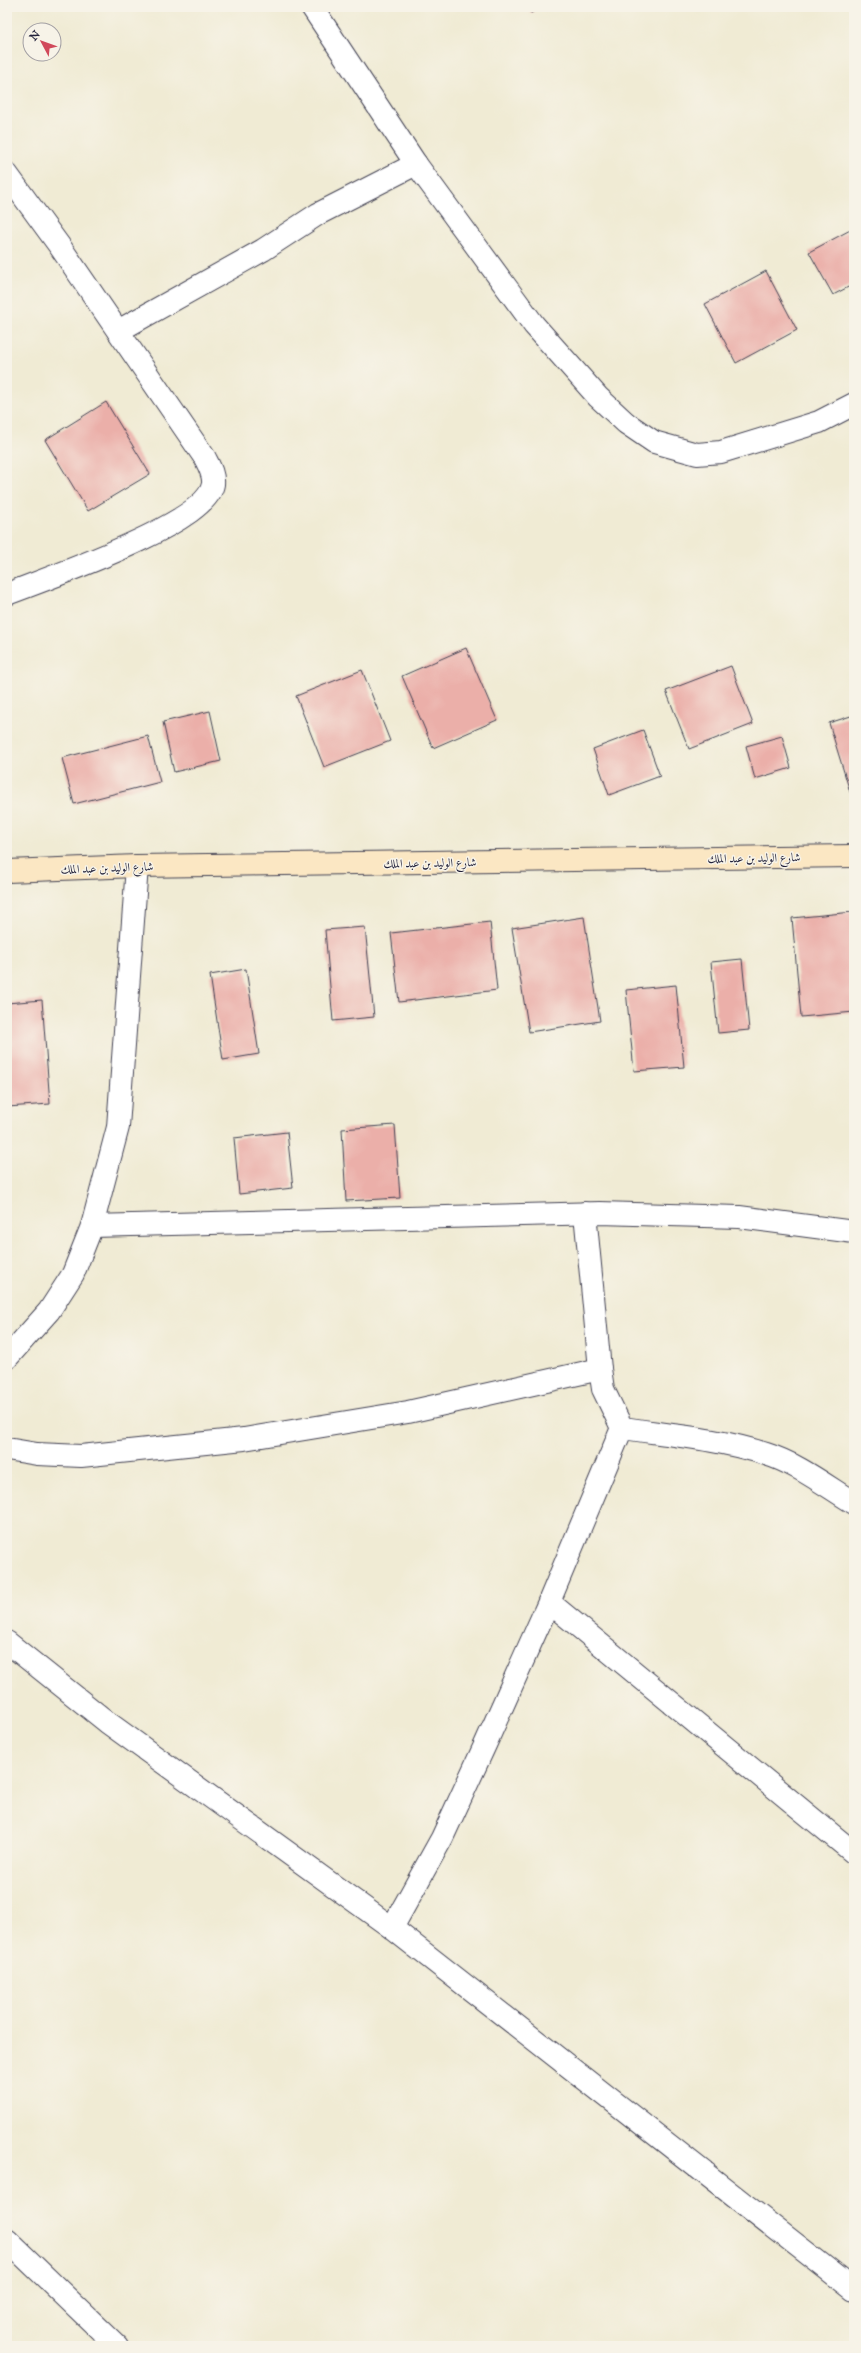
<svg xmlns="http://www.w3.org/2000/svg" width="861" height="2353" viewBox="0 0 861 2353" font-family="'IM FELL Great Primer',Amiri,serif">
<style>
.building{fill:#ebafa9}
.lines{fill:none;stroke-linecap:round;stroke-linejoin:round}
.street-casing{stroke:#414052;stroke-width:24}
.secondary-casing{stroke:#414052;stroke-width:24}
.street{stroke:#fff;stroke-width:22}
.secondary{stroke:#fbe7c3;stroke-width:22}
.labels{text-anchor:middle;stroke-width:3;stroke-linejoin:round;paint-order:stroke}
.street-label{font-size:12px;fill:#22223b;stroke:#f7f3e8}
</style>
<rect width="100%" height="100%" fill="#f7f3e8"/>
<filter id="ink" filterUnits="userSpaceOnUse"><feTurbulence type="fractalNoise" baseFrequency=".025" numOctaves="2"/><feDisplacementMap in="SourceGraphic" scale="8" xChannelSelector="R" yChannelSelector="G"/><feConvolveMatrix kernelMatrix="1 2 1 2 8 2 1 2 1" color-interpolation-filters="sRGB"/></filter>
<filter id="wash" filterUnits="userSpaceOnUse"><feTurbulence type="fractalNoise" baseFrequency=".012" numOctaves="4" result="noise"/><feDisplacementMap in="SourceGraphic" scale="16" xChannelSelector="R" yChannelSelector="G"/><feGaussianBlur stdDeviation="0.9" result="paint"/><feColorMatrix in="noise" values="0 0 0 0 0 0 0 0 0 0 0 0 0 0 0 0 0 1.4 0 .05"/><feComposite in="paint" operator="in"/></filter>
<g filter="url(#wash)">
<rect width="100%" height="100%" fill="#f0ebd4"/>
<g id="blocks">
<g class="building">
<path d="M527 7H541L531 13Z"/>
<path d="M854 228V284L833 295 809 252Z"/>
<path d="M766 271 797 330 736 363 705 304Z"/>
<path d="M106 402 150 474 88 511 45 440Z"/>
<path d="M466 648 497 720 433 748 402 676Z"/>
<path d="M731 666 753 724 689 749 666 691Z"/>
<path d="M362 670 390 741 324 767 296 696Z"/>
<path d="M210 711 221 761 174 772 163 722Z"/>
<path d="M854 715V794L851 795 829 723Z"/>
<path d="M643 730 660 776 609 795 593 749Z"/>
<path d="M148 736 160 782 74 804 62 758Z"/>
<path d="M782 736 791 768 755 779 746 746Z"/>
<path d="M853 912 854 1012 801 1017 792 918Z"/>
<path d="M584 917 600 1021 529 1032 512 928Z"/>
<path d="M490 922 497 990 399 1002 391 933Z"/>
<path d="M365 927 374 1017 333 1021 325 930Z"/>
<path d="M742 959 749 1030 718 1033 711 962Z"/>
<path d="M246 969 259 1054 223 1060 210 975Z"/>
<path d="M676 985 684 1067 634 1071 626 990Z"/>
<path d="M42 1000 50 1104 7 1107V1003Z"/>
<path d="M395 1125 400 1198 346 1201 342 1129Z"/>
<path d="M287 1132 293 1188 239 1194 234 1138Z"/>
</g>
</g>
</g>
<g filter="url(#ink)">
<use href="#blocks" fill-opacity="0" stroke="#414052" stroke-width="1"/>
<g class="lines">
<defs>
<g id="street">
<path d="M312 7 416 164 534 325 598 397 626 423 654 442 697 454 721 452 819 422 854 404"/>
<path d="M7 174 61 248 205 458C209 466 214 474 213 484 207 524 45 579 7 594"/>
<path d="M118 331 263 250 318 214 416 164"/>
<path d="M585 1213 600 1369 603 1389 622 1428"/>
<path d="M92 1226 600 1213 739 1217 854 1232"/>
<path d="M7 1358 49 1311 73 1274 92 1226 118 1127 137 866"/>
<path d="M7 1449 37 1454 81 1456 244 1439 408 1412 600 1369"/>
<path d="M549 1602 854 1853"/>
<path d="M7 1642 107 1722 392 1928 854 2290"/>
<path d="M392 1928 442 1838 485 1745 549 1602 622 1428C670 1435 720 1439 766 1454 798 1464 826 1486 854 1503"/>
<path d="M7 2240 117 2346"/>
</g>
<path id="secondary" d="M7 871 137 866 854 856"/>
</defs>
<use href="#street" class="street-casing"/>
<use href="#secondary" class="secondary-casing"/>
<use href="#street" class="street"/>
<use href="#secondary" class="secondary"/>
</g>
</g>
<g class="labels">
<g class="street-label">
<text transform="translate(754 858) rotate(-1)" y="4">شارع الوليد بن عبد الملك</text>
<text transform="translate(430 863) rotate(-1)" y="4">شارع الوليد بن عبد الملك</text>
<text transform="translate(107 868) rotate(-2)" y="4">شارع الوليد بن عبد الملك</text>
</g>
</g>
<rect width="861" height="2353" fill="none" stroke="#f7f3e8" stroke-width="24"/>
<g transform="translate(42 42) rotate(311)"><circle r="19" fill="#f7f3e8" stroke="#a29fa3"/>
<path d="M0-3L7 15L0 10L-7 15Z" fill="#d1495b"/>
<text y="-6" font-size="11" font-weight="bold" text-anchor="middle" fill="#22223b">N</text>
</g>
</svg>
